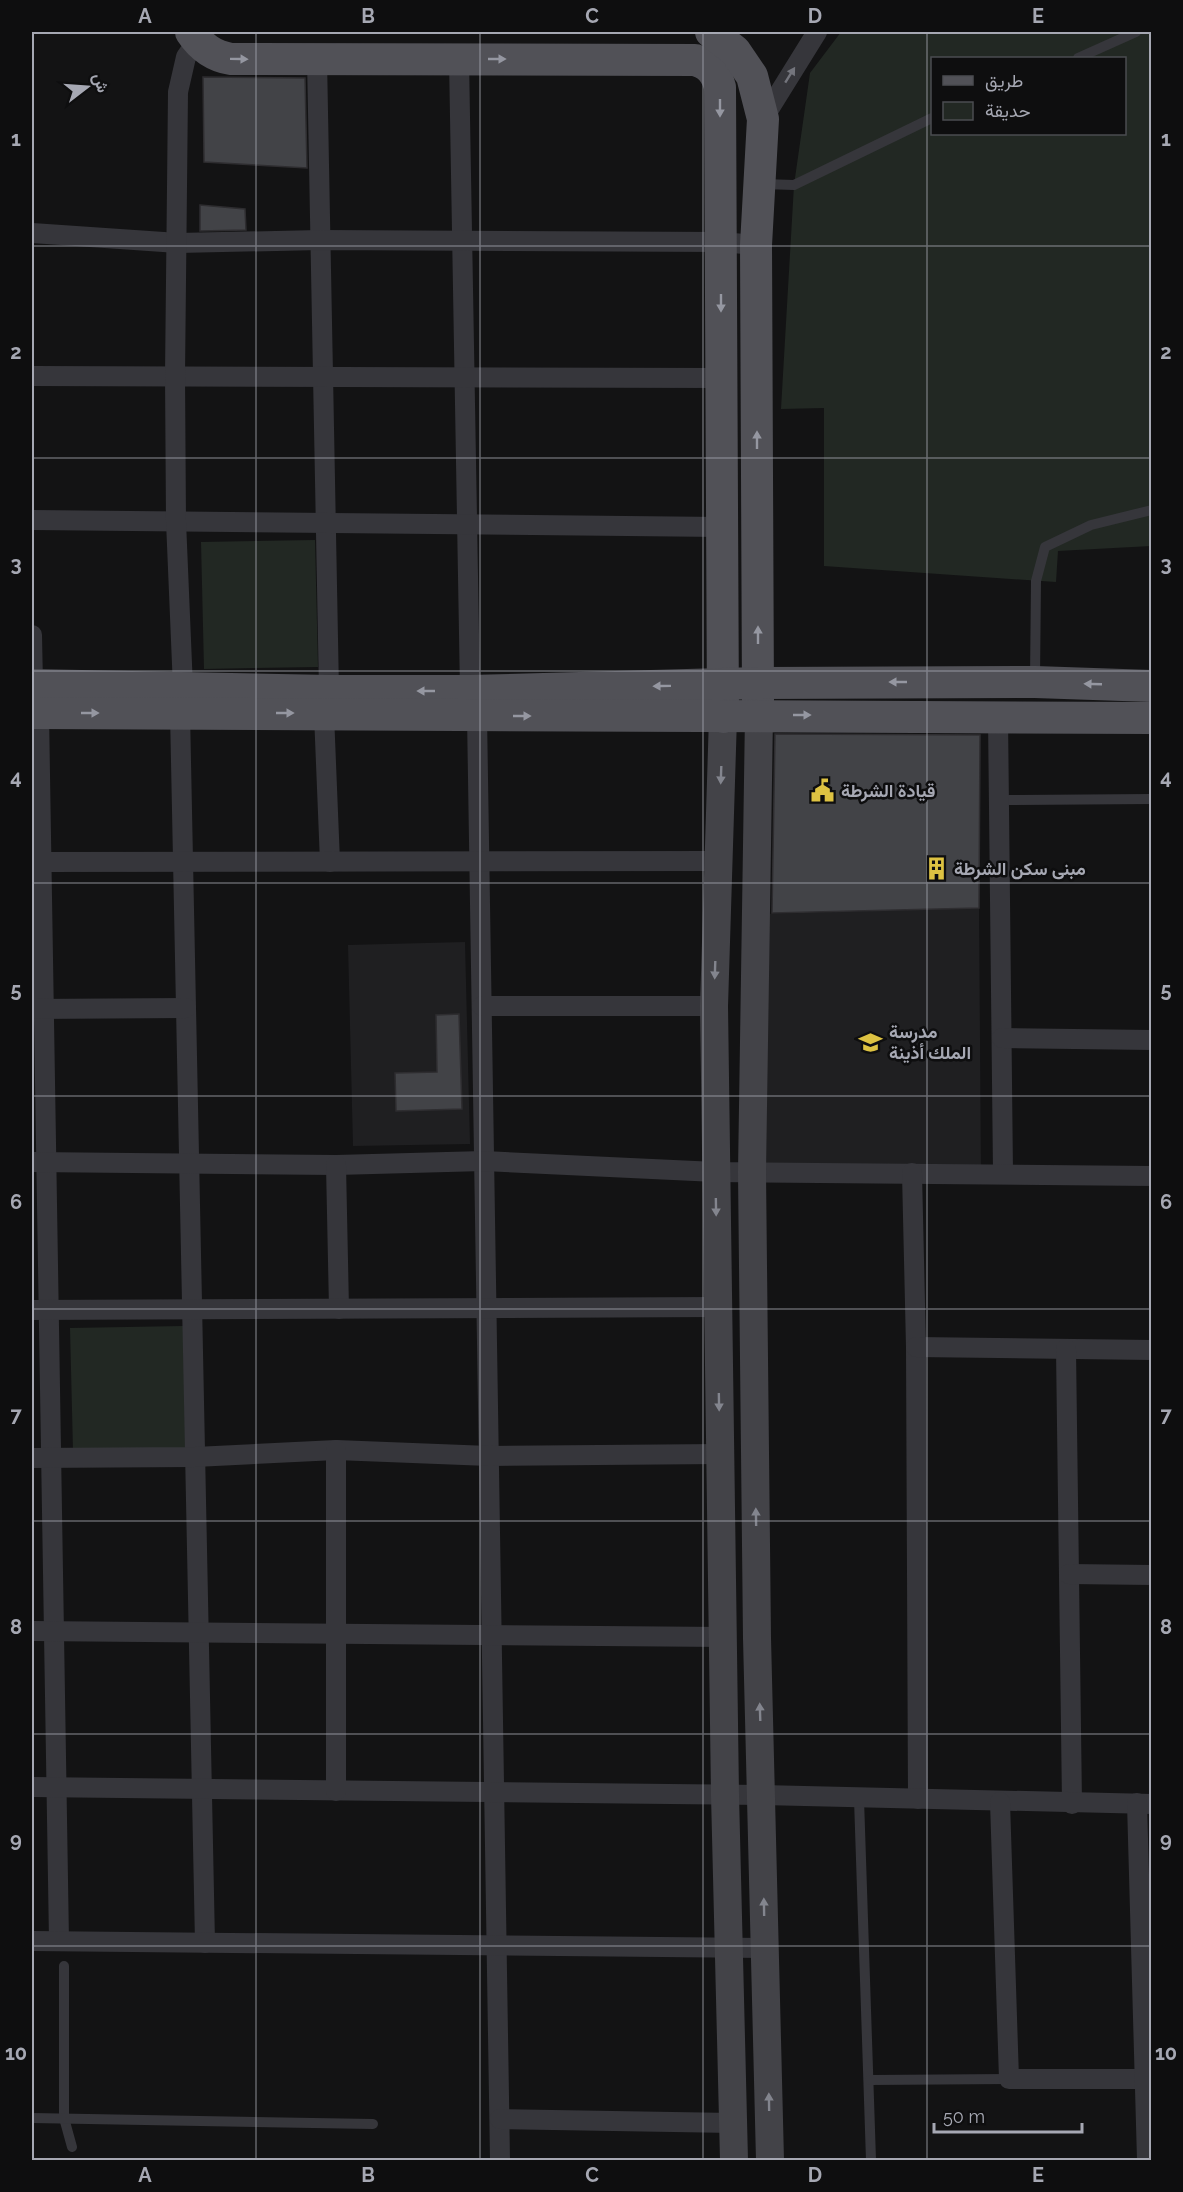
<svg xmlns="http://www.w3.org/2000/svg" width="1183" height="2192" viewBox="0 0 1183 2192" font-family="Raleway,Vazirmatn,sans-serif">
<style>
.built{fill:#1f1f21}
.green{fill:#222823;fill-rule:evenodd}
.building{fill:#424347;stroke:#2e2d30;stroke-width:1.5}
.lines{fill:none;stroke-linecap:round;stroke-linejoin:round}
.lane{stroke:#36363b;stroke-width:10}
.street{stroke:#36363b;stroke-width:20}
.secondary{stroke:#434348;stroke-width:28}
.primary{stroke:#515157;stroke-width:32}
.oneway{fill:#9597a1}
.oneway2{fill:#74757d}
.oneway3{fill:#83858e}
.grid{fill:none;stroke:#a6a8b3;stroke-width:1.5;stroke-opacity:0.55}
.labels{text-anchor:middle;stroke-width:5;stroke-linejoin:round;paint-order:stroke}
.poi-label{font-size:18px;font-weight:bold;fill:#a6a8b3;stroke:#0e0e0f;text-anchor:start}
.neatline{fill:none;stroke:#a6a8b3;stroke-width:2}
.grid-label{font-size:20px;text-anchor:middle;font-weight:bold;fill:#a6a8b3}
</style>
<rect width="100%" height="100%" fill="#131314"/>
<g class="built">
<path d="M979 908 981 1174 763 1171V914Z"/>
<path d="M465 942 470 1144 353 1146 348 945Z"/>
</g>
<g class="green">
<path d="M841 32H1151V546L1058 551 1056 582 824 566V408L781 409 794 185 810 73ZM932 58H1124V134H932Z"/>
<path d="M315 540 318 667 204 669 201 542Z"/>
<path d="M183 1326 186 1449 73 1451 70 1328Z"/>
</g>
<g class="building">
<path d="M203 77 305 78 307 168 204 162Z"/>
<path d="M200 205 245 209 246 230 200 231Z"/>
<path d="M775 734 980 735 979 908 772 913Z"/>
<path d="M459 1014 462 1109 396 1111 395 1073 437 1072 436 1015Z"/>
</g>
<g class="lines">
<g class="lane">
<path d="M1078 58 1136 32"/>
<path d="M763 184 794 185 932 118"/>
<path d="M1035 678 1036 581 1045 547 1091 525 1152 510"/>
<path d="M1000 800 1152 799"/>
<path d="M859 1799 871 2160"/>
<path d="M64 1966V2118L72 2147"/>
<path d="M870 2080 1009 2079"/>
<path d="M32 2118 373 2124"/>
</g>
<g class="street">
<path d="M317 59 329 691"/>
<path d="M459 59 470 691"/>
<path d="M763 119 817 32"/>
<path d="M32 233 178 243 320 240 721 242 756 245"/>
<path d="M32 376 720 378"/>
<path d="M32 520 721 527"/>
<path d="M32 635 33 685"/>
<path d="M183 688 176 521 175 376 178 92 186 57 197 41"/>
<path d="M180 712 205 1943"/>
<path d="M39 713 59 1941"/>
<path d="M324 714 330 862"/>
<path d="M477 715 500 2160"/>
<path d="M998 717 1003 1173"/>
<path d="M32 862 719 861"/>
<path d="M482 1006H714"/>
<path d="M33 1009 186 1008"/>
<path d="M1002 1038 1152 1040"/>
<path d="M32 1162 336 1165 484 1161 716 1172 1152 1176"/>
<path d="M336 1165 339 1309"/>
<path d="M912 1173 916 1347 918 1799"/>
<path d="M32 1310 717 1307"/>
<path d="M916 1347 1152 1350"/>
<path d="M1066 1349 1072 1804"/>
<path d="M32 1458 195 1457 336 1450 489 1456 720 1454"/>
<path d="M1069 1574 1152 1575"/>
<path d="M32 1631 724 1637"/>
<path d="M32 1787 762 1795 1152 1804"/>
<path d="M336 1791V1450"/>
<path d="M1000 1802 1009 2079H1146"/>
<path d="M1137 1803 1147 2160"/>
<path d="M32 1941 765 1948"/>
<path d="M500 2119 733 2123"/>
</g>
<g class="secondary">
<path d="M759 715 752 1172 757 1638 770 2160"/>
<path d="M723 717 714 1006 725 1795 734 2160"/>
</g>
<g class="primary">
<path d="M191 32C201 47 213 56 231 59L695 60C709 64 716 72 720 87L723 717"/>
<path d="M711 32 735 51 752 76 763 119 756 245 758 702"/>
<path d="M32 685 329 691H470L758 683 1035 682 1152 686"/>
<path d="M32 713 1152 718"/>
</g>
</g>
<defs><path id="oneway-solid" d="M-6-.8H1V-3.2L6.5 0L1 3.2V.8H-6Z" transform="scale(1.5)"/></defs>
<g class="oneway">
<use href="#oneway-solid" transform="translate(239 59) rotate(1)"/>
<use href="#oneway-solid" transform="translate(497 59)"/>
<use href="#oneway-solid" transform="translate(720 108) rotate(90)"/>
<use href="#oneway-solid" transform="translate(721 303) rotate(90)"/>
<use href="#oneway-solid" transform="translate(757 440) rotate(-90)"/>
<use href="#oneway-solid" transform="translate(758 635) rotate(-90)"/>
<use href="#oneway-solid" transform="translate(898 682) rotate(180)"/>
<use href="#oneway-solid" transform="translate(1093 684) rotate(-178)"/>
<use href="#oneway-solid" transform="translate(662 686) rotate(179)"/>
<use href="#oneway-solid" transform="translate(426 691) rotate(180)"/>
<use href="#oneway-solid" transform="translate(90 713)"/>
<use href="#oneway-solid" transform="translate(285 713)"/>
<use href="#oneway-solid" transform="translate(802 715)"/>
<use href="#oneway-solid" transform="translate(522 716)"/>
</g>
<use class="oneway2" href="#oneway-solid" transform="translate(790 75) rotate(-58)"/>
<g class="oneway3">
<use href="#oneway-solid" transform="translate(721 775) rotate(92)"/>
<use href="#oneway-solid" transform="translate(715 970) rotate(92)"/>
<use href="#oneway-solid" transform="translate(716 1207) rotate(89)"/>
<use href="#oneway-solid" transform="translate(719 1402) rotate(89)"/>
<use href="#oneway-solid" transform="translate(756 1517) rotate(-91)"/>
<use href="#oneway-solid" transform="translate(760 1712) rotate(-92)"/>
<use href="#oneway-solid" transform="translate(764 1907) rotate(-91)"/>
<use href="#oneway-solid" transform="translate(769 2102) rotate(-91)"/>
</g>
<path class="grid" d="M256 32V2160M480 32V2160M703 32V2160M927 32V2160M32 246H1152M32 458H1152M32 671H1152M32 883H1152M32 1096H1152M32 1309H1152M32 1521H1152M32 1734H1152M32 1946H1152"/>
<defs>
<symbol id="civic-bare" viewBox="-9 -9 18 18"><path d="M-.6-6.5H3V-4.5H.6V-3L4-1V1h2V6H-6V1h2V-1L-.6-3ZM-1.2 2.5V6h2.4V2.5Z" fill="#ddc242" stroke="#0e0e0f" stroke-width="2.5" paint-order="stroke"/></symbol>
<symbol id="building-bare" viewBox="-9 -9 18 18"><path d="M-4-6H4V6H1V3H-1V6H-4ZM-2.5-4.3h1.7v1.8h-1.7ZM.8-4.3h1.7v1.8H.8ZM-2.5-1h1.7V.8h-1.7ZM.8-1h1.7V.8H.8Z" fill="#ddc242" stroke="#0e0e0f" stroke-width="2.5" paint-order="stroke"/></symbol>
<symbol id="school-bare" viewBox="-9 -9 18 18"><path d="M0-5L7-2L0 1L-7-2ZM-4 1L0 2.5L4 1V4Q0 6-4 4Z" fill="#ddc242" stroke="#0e0e0f" stroke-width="2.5" paint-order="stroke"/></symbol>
</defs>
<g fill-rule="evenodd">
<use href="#civic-bare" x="806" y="774" width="33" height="33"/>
<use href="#building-bare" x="920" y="852" width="33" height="33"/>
<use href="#school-bare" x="854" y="1026" width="33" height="33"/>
</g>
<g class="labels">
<g class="poi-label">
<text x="841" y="797">قيادة الشرطة</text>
<text x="954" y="875">مبنى سكن الشرطة</text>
<text x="889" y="1038">مدرسة<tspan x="889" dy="21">الملك أذينة</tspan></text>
</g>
</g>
<rect width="1183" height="2192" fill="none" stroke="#0e0e0f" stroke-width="66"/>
<rect x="931" y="57" width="195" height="78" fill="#0e0e0f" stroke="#4b4c51" stroke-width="1.5"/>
<rect x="943" y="76" width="30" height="9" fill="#515157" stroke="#4b4c51" stroke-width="1.5"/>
<text x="985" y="87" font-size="18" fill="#a6a8b3">طريق</text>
<rect x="943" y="102" width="30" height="18" fill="#222823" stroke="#4b4c51" stroke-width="1.5"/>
<text x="985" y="117" font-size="18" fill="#a6a8b3">حديقة</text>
<g transform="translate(87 87) rotate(73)" stroke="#0e0e0f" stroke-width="4.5" paint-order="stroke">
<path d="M0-4.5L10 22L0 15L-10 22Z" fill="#a6a8b3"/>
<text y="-9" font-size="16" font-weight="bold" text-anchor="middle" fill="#a6a8b3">ش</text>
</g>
<path d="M934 2123v9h148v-9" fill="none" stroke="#a6a8b3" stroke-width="3"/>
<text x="943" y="2123" font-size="18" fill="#a6a8b3" stroke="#0e0e0f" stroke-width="4.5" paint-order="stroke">50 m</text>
<rect x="33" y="33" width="1117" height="2126" class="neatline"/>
<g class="grid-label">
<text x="145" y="23">A</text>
<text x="368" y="23">B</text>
<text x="592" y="23">C</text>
<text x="815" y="23">D</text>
<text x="1038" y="23">E</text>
<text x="16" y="146">1</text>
<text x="1166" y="146">1</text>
<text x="16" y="359">2</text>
<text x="1166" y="359">2</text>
<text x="16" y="571">3</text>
<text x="1166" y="571">3</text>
<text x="16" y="784">4</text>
<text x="1166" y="784">4</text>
<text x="16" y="997">5</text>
<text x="1166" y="997">5</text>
<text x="16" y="1209">6</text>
<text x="1166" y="1209">6</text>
<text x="16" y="1422">7</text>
<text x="1166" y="1422">7</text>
<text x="16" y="1634">8</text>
<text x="1166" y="1634">8</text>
<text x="16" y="1847">9</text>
<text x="1166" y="1847">9</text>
<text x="16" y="2060">10</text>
<text x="1166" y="2060">10</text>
<text x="145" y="2182">A</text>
<text x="368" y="2182">B</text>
<text x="592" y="2182">C</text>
<text x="815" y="2182">D</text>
<text x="1038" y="2182">E</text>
</g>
</svg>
